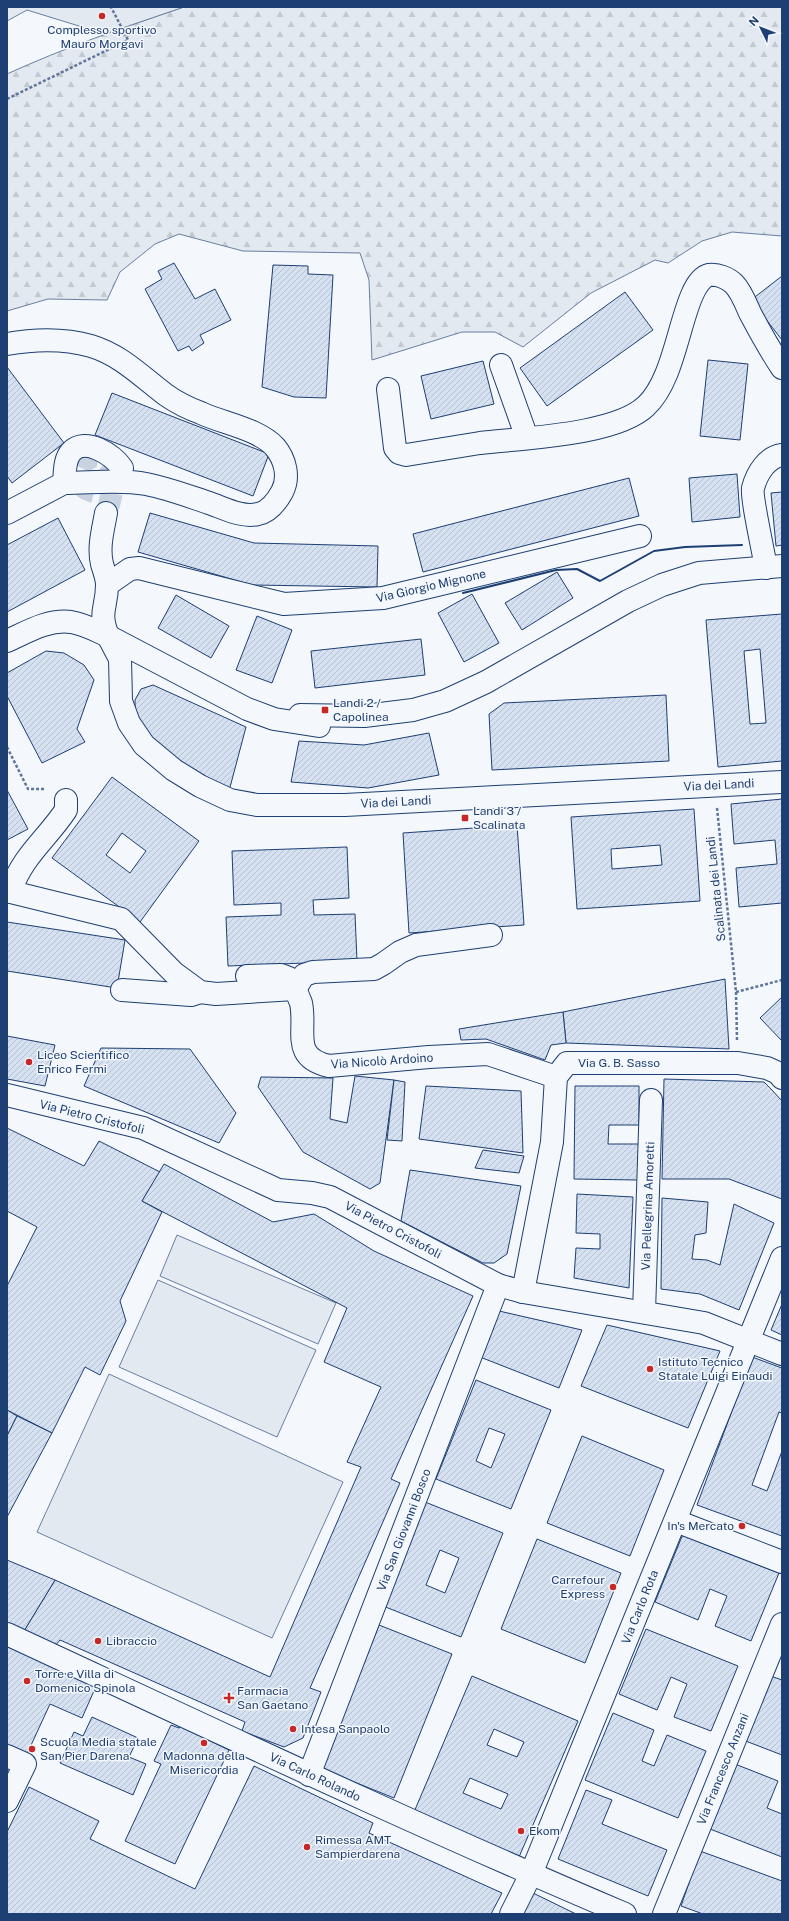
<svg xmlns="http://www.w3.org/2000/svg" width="789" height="1921" viewBox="0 0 789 1921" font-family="'Public Sans',sans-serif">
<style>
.forest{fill:url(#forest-firs);stroke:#687fa3}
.garden{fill:#e3e9f0;stroke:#687fa3}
.building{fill:url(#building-hatch);stroke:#1d3f73;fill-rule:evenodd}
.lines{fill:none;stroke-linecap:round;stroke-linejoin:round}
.minor-tunnel{stroke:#c9d2e0;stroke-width:22;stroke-dasharray:22 11;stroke-linecap:butt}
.minor-casing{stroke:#1d3f73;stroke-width:24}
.path{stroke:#5e769c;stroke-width:2.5;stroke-dasharray:3 2;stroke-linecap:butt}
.minor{stroke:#f4f7fb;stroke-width:22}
.wall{stroke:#1d3f73;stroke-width:2}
.poi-dot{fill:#c62828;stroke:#f4f7fb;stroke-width:1.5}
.labels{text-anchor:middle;stroke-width:3;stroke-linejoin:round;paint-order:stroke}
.poi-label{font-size:12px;fill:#1d3f73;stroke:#f4f7fb;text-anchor:start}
.street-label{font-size:12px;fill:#1d3f73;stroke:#f4f7fb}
</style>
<defs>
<pattern id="forest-firs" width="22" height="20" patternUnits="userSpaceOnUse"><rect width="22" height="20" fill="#e3e9f0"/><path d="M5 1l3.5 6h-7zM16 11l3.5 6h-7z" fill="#c2c9d1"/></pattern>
<pattern id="building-hatch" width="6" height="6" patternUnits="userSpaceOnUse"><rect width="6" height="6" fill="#d5e0f0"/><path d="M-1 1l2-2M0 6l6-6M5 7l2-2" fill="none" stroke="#b6c1d1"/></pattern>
</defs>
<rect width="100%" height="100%" fill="#f4f7fb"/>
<path class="forest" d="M184 7H782V236L732 232 702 241 668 263 655 260 591 293 523 347 495 332H462L372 360 369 280 360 253 243 251 179 234 155 244 120 272 107 300 48 299 7 311V74C64 48 124 27 184 7Z"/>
<g class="garden">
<path d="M7 7H184L105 34 27 10 7 21Z"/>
<path d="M177 1235 336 1303 318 1344 160 1276Z"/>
<path d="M158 1280 316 1350 277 1437 119 1367Z"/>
<path d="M109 1374 343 1482 272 1638 37 1532Z"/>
</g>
<g class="building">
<path d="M174 263 195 299 215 289 231 320 200 335 204 343 192 351 189 346 178 351 145 289 162 279 158 271Z"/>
<path d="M273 265 308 266V274L333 275 326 398 294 397 262 387Z"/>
<path d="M782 276V340L751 300Z"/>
<path d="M625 292 653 330 547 406 520 368Z"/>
<path d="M708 360 748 364 740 440 700 436Z"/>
<path d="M483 361 494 404 431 419 421 376Z"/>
<path d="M7 367 64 443 12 483 7 476Z"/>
<path d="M112 393 269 454 253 496 95 435Z"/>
<path d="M737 474 740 517 692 522 689 478Z"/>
<path d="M629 478 639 516 423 572 413 534Z"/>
<path d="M782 492V545L776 546 771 493Z"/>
<path d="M150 513 254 543 378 546 377 587 252 585 138 552Z"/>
<path d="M58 518 85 570 7 612V545Z"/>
<path d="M557 572 573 598 522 630 505 603Z"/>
<path d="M472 594 499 643 464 662 438 613Z"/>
<path d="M176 595 229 626 211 658 158 628Z"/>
<path d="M782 614V761L718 767 706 620ZM760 649 766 723 750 724 744 651Z"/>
<path d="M257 616 292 630 272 683 236 670Z"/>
<path d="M421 639 425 675 315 688 311 651Z"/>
<path d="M46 651 64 653 84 665 94 680 77 729 85 742 42 763 7 696V673Z"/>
<path d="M153 685 246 727 229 791 201 780 150 738 135 711V700L141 689Z"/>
<path d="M666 695 669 761 492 770 489 714 504 703Z"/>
<path d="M429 733 439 775 368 788 291 782 299 741 364 745Z"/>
<path d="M112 777 199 841 140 922 52 858ZM122 833 146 851 130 873 106 855Z"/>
<path d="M7 790 28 829 7 840Z"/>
<path d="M782 799V903L739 907 736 868 777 864 775 840 734 844 731 804Z"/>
<path d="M694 809 700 901 577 909 571 817ZM660 845 662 865 612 869 611 849Z"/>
<path d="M517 825 524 925 409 933 403 833Z"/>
<path d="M347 847 349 898 313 900 314 915 355 914 357 961 228 966 226 917 281 915V903L234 905 232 851Z"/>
<path d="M7 922 125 940 117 988 7 971Z"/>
<path d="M725 979 729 1049 566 1043 563 1012Z"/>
<path d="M782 997V1041L760 1018Z"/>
<path d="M563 1012 566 1043 551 1045 545 1060 486 1039 461 1040 459 1029Z"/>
<path d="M7 1036 55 1045 45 1086 7 1079Z"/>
<path d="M101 1048 190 1049 236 1113 219 1143 84 1086Z"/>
<path d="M355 1076 394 1080 380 1183 370 1189 303 1152 258 1087 261 1077 333 1078 330 1119 347 1123Z"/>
<path d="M664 1079 764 1082 772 1090 782 1101V1199L729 1179H662Z"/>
<path d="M394 1080 405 1082 402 1141 387 1140Z"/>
<path d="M426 1086 521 1091 523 1153 419 1139Z"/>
<path d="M575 1086H639V1125H609L608 1144H639L638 1180 574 1179Z"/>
<path d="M7 1128 84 1166 99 1141 160 1172 142 1201 162 1212 120 1301 126 1321 100 1375 85 1367 52 1433 7 1410V1286L37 1227 7 1211Z"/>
<path d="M483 1150 524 1156 519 1173 475 1168Z"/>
<path d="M164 1164 273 1222 314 1214 374 1251 473 1296 391 1479 400 1483 310 1688 321 1692 303 1738 284 1747 242 1731 245 1722 60 1640 55 1646 24 1631 55 1580 270 1677 361 1467 347 1462 381 1387 324 1362 347 1308 142 1201Z"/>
<path d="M410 1170 521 1186 507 1254 494 1263H483L401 1221Z"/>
<path d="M577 1194 633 1197 629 1288 574 1278 576 1248 600 1249V1234L576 1233Z"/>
<path d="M662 1198 708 1202 706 1233 695 1235 692 1259 707 1260 720 1265 734 1204 774 1223 739 1310 700 1294 661 1289Z"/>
<path d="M782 1304V1335L771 1330Z"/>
<path d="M499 1311 582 1330 559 1388 480 1357Z"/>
<path d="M607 1325 720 1351 688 1428 581 1386Z"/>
<path d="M752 1357 782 1368V1413L779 1412 752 1485 767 1491 782 1451V1536L697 1505Z"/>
<path d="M476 1380 551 1410 511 1509 436 1479ZM489 1428 505 1434 491 1468 476 1461Z"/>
<path d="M7 1410 17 1416 7 1436Z"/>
<path d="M17 1416 52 1433 7 1517V1436Z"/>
<path d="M582 1436 664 1470 630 1556 547 1523Z"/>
<path d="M425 1502 503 1533 461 1637 383 1606ZM440 1550 459 1558 445 1593 426 1585Z"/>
<path d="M683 1534 779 1573 751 1641 715 1626 727 1596 710 1589 698 1620 655 1602Z"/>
<path d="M537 1539 621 1573 585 1663 501 1629Z"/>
<path d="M7 1560 55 1580 24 1631 7 1624Z"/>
<path d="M379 1625 452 1654 394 1798 322 1769Z"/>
<path d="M646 1629 738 1666 711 1731 674 1717 687 1684 671 1677 657 1710 619 1694Z"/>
<path d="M7 1646 97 1684 82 1718 50 1704 27 1754 7 1746Z"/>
<path d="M768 1675 782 1680V1755L743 1740Z"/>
<path d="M472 1676 578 1721 519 1857 414 1812ZM494 1729 524 1742 517 1757 487 1745ZM470 1778 508 1794 501 1809 463 1793Z"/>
<path d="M613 1713 654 1730 642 1761 654 1766 667 1735 706 1751 678 1818 585 1780Z"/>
<path d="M92 1717 138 1738 129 1757 146 1764 133 1795 60 1763 74 1732 83 1736Z"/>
<path d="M171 1725 179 1728 180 1726 229 1750 175 1864 125 1841 161 1764 154 1761Z"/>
<path d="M735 1764 778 1781 767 1808 782 1814V1857L710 1829Z"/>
<path d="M254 1766 373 1823 369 1833 502 1893 491 1914H7V1832L29 1787 99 1821 90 1839 195 1889Z"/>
<path d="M586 1790 612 1800 602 1824 667 1850 648 1896 558 1859Z"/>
<path d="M700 1851 782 1881V1914H703L681 1906Z"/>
<path d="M533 1893 576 1914H523Z"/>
</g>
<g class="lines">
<path class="minor-tunnel" d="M94 492C86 490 80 487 79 479 75 463 96 448 108 462 118 473 111 501 106 513"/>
<defs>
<g id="minor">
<path d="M7 344C35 339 63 338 91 346 121 355 142 377 166 395 176 402 190 409 201 413 222 423 259 429 275 447 285 459 290 477 282 492 277 501 269 512 258 514 242 518 224 508 209 503 188 496 167 488 146 484 120 479 90 483 64 483"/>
<path d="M501 365 527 438"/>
<path d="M388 389 395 448 399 453 406 455C431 451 455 447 480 443 523 438 616 435 646 406 672 382 678 327 692 295 695 288 701 277 709 275 718 274 728 278 734 284 741 291 746 304 750 313 760 332 770 350 782 368"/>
<path d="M7 513 64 483C65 473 64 460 71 452 85 436 113 455 122 468"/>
<path d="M106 513C103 530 98 547 102 564 104 571 107 578 107 585 107 608 98 611 108 636"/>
<path d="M766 568C764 554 751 497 753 488 757 473 767 457 782 455"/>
<path d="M107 585 130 569 139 568 284 604 383 598 640 536"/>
<path d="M7 641C27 632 48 619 71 622 84 624 97 631 108 636"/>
<path d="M300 715 364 716 413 710 445 701 486 682 628 601 662 585 699 573 782 566"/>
<path d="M319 726 274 719 247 709 108 636 120 659 121 701 129 723 144 745 174 770 200 786 230 800 257 805H345L782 782"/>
<path d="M7 891 121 919 174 973 200 992 216 994 295 989C297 993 299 998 301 1003 307 1031 290 1057 329 1066L429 1057 488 1054 556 1077"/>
<path d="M10 892C23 855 46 840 66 810V800"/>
<path d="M247 976 281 975 289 978 295 989 304 975 313 972 374 969 383 964 400 952 416 945 491 935"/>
<path d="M122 990 191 995 200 992"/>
<path d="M7 1095 143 1128 278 1190 312 1193 330 1197 498 1285 523 1292 704 1323 782 1354"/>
<path d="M523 1292 552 1142 556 1077 567 1063H738L767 1068 778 1073 782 1078"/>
<path d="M644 1312 651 1100"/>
<path d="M676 1521 782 1562"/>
<path d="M7 1634C212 1729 417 1826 625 1914"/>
<path d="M7 1756 25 1764 7 1801"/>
<path d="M309 1775 498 1285"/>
<path d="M511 1914 531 1874 782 1258"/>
<path d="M664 1914 782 1624"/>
</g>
</defs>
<use href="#minor" class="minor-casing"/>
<g class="path">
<path d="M7 99 128 40 111 7"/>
<path d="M7 747 28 789H46"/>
<path d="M717 808 736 992 737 1040"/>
<path d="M736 992 782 980"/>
</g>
<use href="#minor" class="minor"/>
<path class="wall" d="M463 593 556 570 577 569 600 581 654 551 685 547 742 545"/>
</g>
<g class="poi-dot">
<circle cx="102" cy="16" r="4"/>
<rect x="321" y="706" width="8" height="8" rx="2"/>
<rect x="461" y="814" width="8" height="8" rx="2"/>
<circle cx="29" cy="1062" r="4"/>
<circle cx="650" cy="1369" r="4"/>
<circle cx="742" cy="1526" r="4"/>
<circle cx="613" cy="1587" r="4"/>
<circle cx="98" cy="1641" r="4"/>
<circle cx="27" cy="1681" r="4"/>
<path d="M227 1692h4v4h4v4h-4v4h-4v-4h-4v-4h4z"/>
<circle cx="293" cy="1729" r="4"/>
<circle cx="204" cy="1743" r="4"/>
<circle cx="32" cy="1749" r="4"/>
<circle cx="521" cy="1831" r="4"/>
<circle cx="307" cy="1847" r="4"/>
</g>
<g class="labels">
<g class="poi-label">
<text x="102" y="34" text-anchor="middle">Complesso sportivo<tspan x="102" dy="14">Mauro Morgavi</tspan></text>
<text x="333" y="707">Landi 2 /<tspan x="333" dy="14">Capolinea</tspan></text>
<text x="473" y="815">Landi 3 /<tspan x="473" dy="14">Scalinata</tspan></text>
<text x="37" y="1059">Liceo Scientifico<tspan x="37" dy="14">Enrico Fermi</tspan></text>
<text x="658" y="1366">Istituto Tecnico<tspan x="658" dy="14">Statale Luigi Einaudi</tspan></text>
<text x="734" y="1530" text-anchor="end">In's Mercato</text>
<text x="605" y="1584" text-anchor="end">Carrefour<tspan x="605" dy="14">Express</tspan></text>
<text x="106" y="1645">Libraccio</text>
<text x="35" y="1678">Torre e Villa di<tspan x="35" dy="14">Domenico Spinola</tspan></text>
<text x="237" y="1695">Farmacia<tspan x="237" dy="14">San Gaetano</tspan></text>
<text x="301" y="1733">Intesa Sanpaolo</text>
<text x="40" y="1746">Scuola Media statale<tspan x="40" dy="14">San Pier Darena</tspan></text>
<text x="204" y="1760" text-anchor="middle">Madonna della<tspan x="204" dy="14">Misericordia</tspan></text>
<text x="529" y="1835">Ekom</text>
<text x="315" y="1844">Rimessa AMT<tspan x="315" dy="14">Sampierdarena</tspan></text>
</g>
<g class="street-label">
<text transform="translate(431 586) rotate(-13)" y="4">Via Giorgio Mignone</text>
<text transform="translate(719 785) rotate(-3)" y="4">Via dei Landi</text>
<text transform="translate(396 802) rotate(-3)" y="4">Via dei Landi</text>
<text transform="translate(716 889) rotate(-96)" y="4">Scalinata dei Landi</text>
<text transform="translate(382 1061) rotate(-4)" y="4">Via Nicolò Ardoino</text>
<text x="619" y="1067">Via G. B. Sasso</text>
<text transform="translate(92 1117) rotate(14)" y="4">Via Pietro Cristofoli</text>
<text transform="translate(648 1206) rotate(-88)" y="4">Via Pellegrina Amoretti</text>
<text transform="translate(393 1230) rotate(28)" y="4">Via Pietro Cristofoli</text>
<text transform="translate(404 1530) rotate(-69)" y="4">Via San Giovanni Bosco</text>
<text transform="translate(640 1607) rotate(-68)" y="4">Via Carlo Rota</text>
<text transform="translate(723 1769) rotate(-68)" y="4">Via Francesco Anzani</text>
<text transform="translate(315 1777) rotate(25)" y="4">Via Carlo Rolando</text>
</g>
</g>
<rect width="789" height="1921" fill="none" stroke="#1d3f73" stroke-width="16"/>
<g transform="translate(761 28) rotate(313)" stroke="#f4f7fb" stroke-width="3" paint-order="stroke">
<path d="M0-3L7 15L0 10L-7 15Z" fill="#1d3f73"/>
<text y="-6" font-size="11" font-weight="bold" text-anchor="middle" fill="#1d3f73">N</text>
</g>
</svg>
